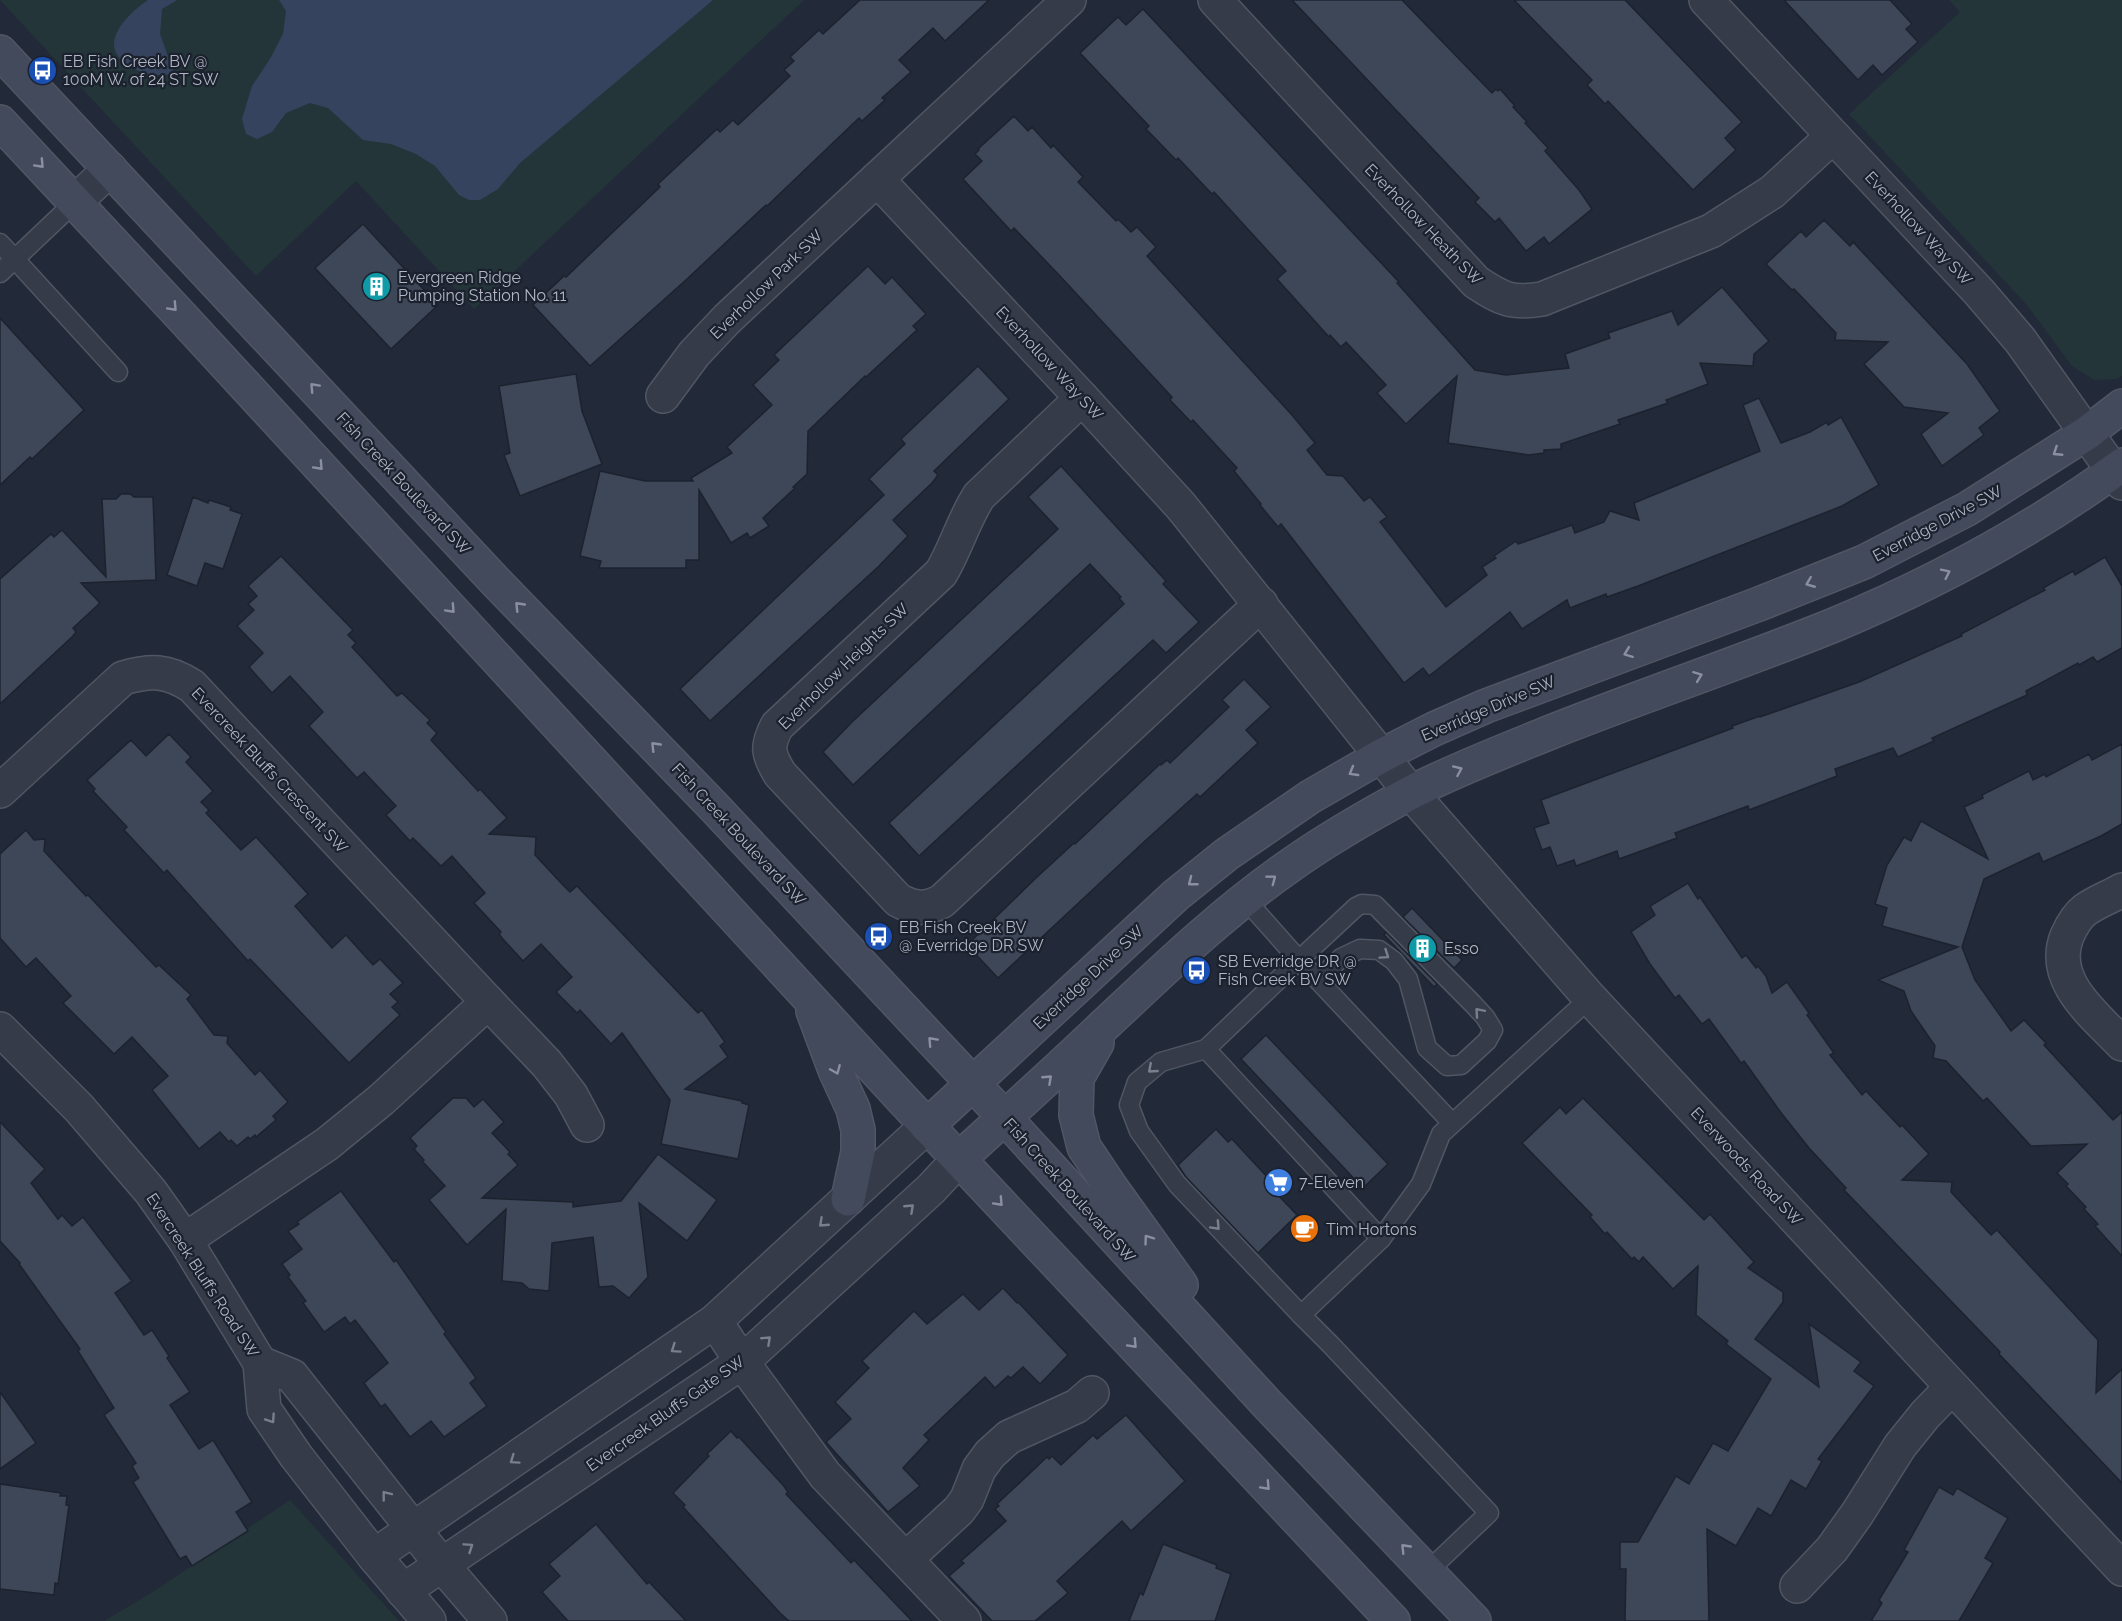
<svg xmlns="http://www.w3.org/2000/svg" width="2122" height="1621" viewBox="0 0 2122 1621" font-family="Raleway,sans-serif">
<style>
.green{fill:#233539}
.water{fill:#36435f}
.building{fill:#3e4758;stroke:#1c232f;stroke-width:1.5}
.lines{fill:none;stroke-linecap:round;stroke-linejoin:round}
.lane-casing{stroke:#505663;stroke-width:21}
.street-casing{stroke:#505663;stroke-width:36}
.secondary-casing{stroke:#505663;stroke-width:36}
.lane{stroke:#353b49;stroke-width:18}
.street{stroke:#353b49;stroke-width:33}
.secondary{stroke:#434a5c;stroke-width:33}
.oneway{stroke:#8a90a0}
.oneway2{stroke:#797f8d}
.labels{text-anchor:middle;stroke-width:4.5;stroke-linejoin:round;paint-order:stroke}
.poi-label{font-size:16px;fill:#b0b6c5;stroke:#1b212d;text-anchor:start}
.street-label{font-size:16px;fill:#b0b6c5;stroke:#1b212d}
</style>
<rect width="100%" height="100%" fill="#222938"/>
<g class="green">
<path d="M0 0H804L474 309 356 181 256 276Z"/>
<path d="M1949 0H2122V376L2117 379 2094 380 2072 366 2026 304 1849 114 1960 12Z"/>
<path d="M290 1500 399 1621H104L156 1590Z"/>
</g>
<g class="water">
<path d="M148 0H177L162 9 160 34 174 73C156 81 113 67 114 43 116 25 135 9 148 0Z"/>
<path d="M279 0H713L520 163 498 189 480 200H469L459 195 435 166 416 154 391 144 363 140 328 108 310 103 286 113 272 132 257 139 246 134 242 119 252 86 270 59 283 34 286 11Z"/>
</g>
<g class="building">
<path d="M860 0H989L945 41 933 28 899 60 911 72 882 98 885 100 862 121 859 118 767 206 766 205 687 279 590 366 533 305 564 276 566 277 660 187 658 184 717 129 720 132 733 120 738 125 790 76 784 70 794 61 790 57 819 30 823 34Z"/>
<path d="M1292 0H1402L1492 93 1496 89 1498 91 1500 89 1515 106 1513 107 1527 122 1525 123 1548 148 1545 151 1579 190 1592 209 1549 244 1544 237 1526 251 1499 218 1495 222 1475 202 1479 198Z"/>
<path d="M1514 0H1625L1742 122 1725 138 1736 150 1693 190 1608 101 1605 104 1587 85 1592 80Z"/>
<path d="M1784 0H1890L1912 24 1906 29 1918 42 1882 75 1873 65 1858 80Z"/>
<path d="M1143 9 1399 282 1397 283 1475 370 1506 375 1569 368 1565 354 1610 338 1608 333 1672 311 1678 325 1722 287 1769 341 1754 354 1753 366 1700 363 1708 384 1666 400 1668 403 1618 420 1620 424 1561 444V449L1544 450V453L1529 455 1448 443 1457 376 1406 424 1377 393 1386 385 1346 342 1341 347 1330 335 1329 337 1277 279 1286 271 1214 192 1212 194 1178 158 1176 160 1146 129 1149 126 1080 53 1118 17 1126 25Z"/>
<path d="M1014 116 1028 131 1032 127 1051 148 1053 145 1083 177 1078 182 1116 221 1118 219 1131 232 1137 227 1156 247 1147 256 1292 415 1315 443 1307 450 1327 475 1343 476 1364 501 1370 497 1387 517 1380 522 1446 607 1487 575 1482 567 1496 558 1494 556 1516 541 1518 544 1572 525 1575 533 1604 522 1610 511 1639 520 1634 503 1760 451 1743 405 1759 398 1781 443 1810 432 1827 422 1828 425 1841 417 1879 485 1842 506 1638 586 1607 597 1606 594 1570 608 1567 600 1522 629 1510 612 1429 676 1423 668 1404 683 1281 524 1278 527 1260 505 1261 504 1234 471 1237 468 1193 420 1191 422 1170 400 1172 397 1059 275 1014 228 1011 231 963 179 982 161 975 154 979 150 978 149Z"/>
<path d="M1824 220 1850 246 1853 242 1967 364 2000 411 1979 428 1984 435 1942 466 1921 434 1948 413 1904 407 1864 364 1888 342 1835 340 1836 333 1794 289 1792 290 1766 264 1801 231 1806 237Z"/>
<path d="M363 224 438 305 391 349 315 268Z"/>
<path d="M868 266 885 284 892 277 926 314 913 326 917 330 866 377 865 376 808 431 807 474 793 487 795 488 763 518 769 526 750 538 747 533 731 543 699 490V560H686V568H599L601 561 580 556 600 471 645 481H693L691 478 732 453 727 447 772 405 753 385 779 360 774 355Z"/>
<path d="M0 318 84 410 32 459 30 457 0 485Z"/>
<path d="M978 366 1009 399 934 471 938 475 932 483 893 520 908 536 878 567 710 721 680 689 884 495 869 479 905 444 901 439Z"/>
<path d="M576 374 582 411 602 464 520 496 504 455 510 453 499 386Z"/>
<path d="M1061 466 1166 581 1163 584 1199 622 1166 653 1153 640 919 856 889 823 1124 604 1119 598 1121 597 1090 564 853 785 823 752 852 722 1058 529 1028 497Z"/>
<path d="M121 494H130L134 497H153L156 580 81 583 100 603 73 628 76 632 73 636 0 704V579L51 534 54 537 62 530 106 577 102 499H116Z"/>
<path d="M193 497 208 503 209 500 231 507 230 510 242 514 223 569 205 563 197 586 167 575Z"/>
<path d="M281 556 353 630 348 635 356 643 352 647 397 696 402 693 430 720 427 723 437 733 431 740 478 791 480 789 507 818 489 834 536 837 535 855 562 884 570 892 577 886 698 1013 702 1010 725 1042 720 1046 728 1057 685 1089 742 1101V1103L749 1105 738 1159 661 1144 670 1100 622 1033 611 1044 580 1010 577 1013 556 992 572 977 541 944 523 961 502 938 499 934 501 932 474 903 485 893 452 856 441 866 413 838 410 841 386 815 396 806 364 772 357 778 309 726 323 712 290 676 272 693 249 667 263 653 237 626 254 610 248 604 257 596 248 586Z"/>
<path d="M2105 557 2122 586V648L2097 662 2093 657 2079 665 2078 663 2026 691 2027 695 1932 738 1934 741 1898 757 1893 748 1835 769 1837 776 1749 810 1748 806 1675 833 1677 838 1619 859 1617 851 1576 866 1574 860 1557 866 1550 847 1542 850 1534 828 1549 823 1541 800 1733 728 1732 726 1760 716V717L1859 682 1962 636 1961 634 2045 590 2043 588 2073 571 2075 575Z"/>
<path d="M1244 679 1271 707 1246 730 1258 743 1200 797 1197 794 1145 841 998 978 967 945 1037 877 1074 843 1075 844 1160 764 1161 765 1167 760 1170 763 1229 707 1222 700Z"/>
<path d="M169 734 191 757 186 762 213 791 201 802 209 810 206 813 241 850 256 837 308 894 295 906 332 948 346 935 373 965 380 959 403 983 390 994 398 1002 392 1007 400 1015 349 1063 250 959 248 961 167 870 164 873 124 830 127 827 93 791 95 789 87 780 131 740 146 756Z"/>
<path d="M2122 744V824L2101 836 2043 862 2039 853 1984 879 1962 947 1975 980 2011 1031 2024 1020 2046 1043 2044 1045 2113 1120 2122 1112V1256L2095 1226 2098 1224 2084 1209 2086 1207 2066 1186 2068 1184 2057 1173 2087 1144 2031 1146 1987 1098 1983 1101 1946 1061 1933 1058 1935 1046 1911 1011 1904 991 1878 980 1958 947 1882 926 1887 908 1875 904 1887 865 1904 837 1911 841 1921 821 1988 859 1964 807 1983 798 1982 795 2029 771 2033 780 2045 774 2046 777 2089 754 2092 760Z"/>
<path d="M26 830 34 840 45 839 44 851 86 896 88 895 156 967 159 965 191 995 187 999 214 1035 228 1036 227 1043 255 1075 260 1070 288 1102 273 1116 276 1120 256 1137 255 1135 250 1139 248 1137 237 1146 231 1140 229 1142 220 1132 199 1149 152 1090 168 1076 132 1037 114 1054 63 1003 71 996 36 958 26 967 0 938V854Z"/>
<path d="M1688 883 1698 899 1700 897 1742 958 1746 955 1756 968 1758 966 1766 976 1772 993 1787 982 1809 1013 1807 1015 1834 1053 1830 1055 1862 1095 1866 1091 1900 1127 1902 1125 1929 1154 1902 1180 1952 1182 1951 1192 1991 1235 1997 1230 2098 1340 2096 1393 2122 1369V1483L1999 1354 2000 1352 1844 1190 1846 1188 1809 1148 1782 1114 1744 1061 1741 1063 1709 1019 1702 1024 1679 995 1675 998 1650 964 1631 932 1655 915 1650 906Z"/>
<path d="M1412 908 1462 960 1454 968 1403 917Z"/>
<path d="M1386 932 1437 984 1434 987 1384 935Z"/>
<path d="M1266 1035 1388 1164 1363 1188 1241 1059Z"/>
<path d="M453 1098H466L474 1107 483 1099 504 1122 492 1133 510 1152 508 1154 518 1165 482 1198 573 1202V1207L621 1201 658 1154 717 1200 687 1241 639 1203 648 1277 629 1298 613 1286 599 1287 593 1237 552 1243 549 1291 529 1289 522 1283 502 1281 506 1209 467 1245 429 1200 445 1186 422 1161 424 1160 414 1149 417 1146 410 1138Z"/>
<path d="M1583 1098 1704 1220 1710 1214 1754 1262 1748 1268 1783 1292V1302L1755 1339 1819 1387 1809 1324 1861 1362 1854 1371 1874 1386 1818 1459 1822 1461 1806 1489 1791 1480 1771 1516 1758 1508 1736 1546 1707 1529 1709 1621H1625L1626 1569H1620V1542H1638L1676 1476 1689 1484 1713 1443 1728 1451 1771 1379 1726 1344 1728 1341 1696 1315 1698 1266 1673 1289 1643 1257 1639 1262 1634 1257 1632 1259 1607 1232 1605 1234 1590 1217 1592 1215 1522 1143 1560 1107 1566 1114Z"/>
<path d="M0 1122 45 1169 31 1183 58 1219 62 1215 72 1226 83 1217 132 1281 115 1293 144 1335 152 1330 169 1356 167 1358 190 1392 170 1405 199 1449 213 1440 252 1502 236 1512 248 1531 192 1566 186 1556 180 1559 133 1482 139 1478 132 1466 136 1463 104 1415 114 1408 78 1351 80 1349 19 1264 20 1263 0 1241Z"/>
<path d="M1216 1129 1228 1142 1232 1139 1281 1192 1278 1195 1297 1215 1258 1253 1186 1177 1178 1165Z"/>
<path d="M341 1191 394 1262 396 1260 446 1332 444 1334 476 1378 470 1383 487 1406 444 1437 431 1421 410 1437 385 1404 381 1407 364 1383 388 1363 355 1320 350 1324 345 1317 324 1332 303 1303 306 1301 288 1277 290 1275 282 1264 302 1249 288 1231 299 1224 297 1222Z"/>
<path d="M1003 1288 1017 1303 1018 1302 1068 1355 1040 1384 1023 1367 1011 1378 1008 1376 995 1388 985 1377 924 1435 929 1440 903 1468 920 1486 888 1512 826 1442 851 1419 835 1402 869 1368 862 1361 914 1311 927 1324 963 1294 979 1310Z"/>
<path d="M0 1392 36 1443 0 1469Z"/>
<path d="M1126 1415 1185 1481 1131 1531 1122 1521 1057 1581 1068 1593 1035 1621H992L949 1576 964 1563 961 1561 1006 1521 995 1509 999 1506 997 1504 1047 1457 1049 1459 1052 1456 1061 1465 1093 1435 1097 1439Z"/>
<path d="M731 1431 737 1438 739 1437 783 1485 788 1492 786 1494 851 1563 854 1560 912 1621H789L780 1613 683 1507 685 1505 673 1493 709 1456 707 1454Z"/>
<path d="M0 1484 61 1493 60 1496H67L66 1505H69L58 1584 55 1583 54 1595 0 1589Z"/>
<path d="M1939 1487 1953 1495 1957 1488 2008 1518 1985 1558 1993 1563 1959 1621H1871L1882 1603 1879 1600 1908 1552 1904 1550Z"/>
<path d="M596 1524 647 1584 649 1582 686 1621H568L542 1592 560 1576 549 1564Z"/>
<path d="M1163 1544 1217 1565 1216 1568 1231 1574 1215 1621H1129L1140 1593 1143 1595Z"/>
</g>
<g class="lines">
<defs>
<g id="lane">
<path d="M0 243 118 372"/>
<path d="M0 273 75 202"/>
<path d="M1245 899 1299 960 1356 907 1362 904 1375 905 1473 1004 1485 1017 1493 1030 1487 1041 1461 1065 1447 1066 1427 1048 1408 979 1394 961 1379 950 1360 949 1341 958 1318 980"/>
<path d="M1206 1049 1161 1062 1137 1082 1129 1105 1139 1131 1177 1184 1301 1315"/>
<path d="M1381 1239 1206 1049 1299 960 1452 1123"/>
<path d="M1428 1571 1489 1513 1331 1345 1301 1315 1381 1239 1421 1184 1441 1134 1590 998"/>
</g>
<g id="street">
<path d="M1069 0 877 179 1082 398 1181 506 1411 793 1590 998 2122 1569"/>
<path d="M1215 0 1476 282C1501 299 1512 304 1542 299L1711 231 1772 192 1833 136"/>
<path d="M1706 0 1979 292 2020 340 2122 483"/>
<path d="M75 202 110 169"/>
<path d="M663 396 694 354 727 319 877 179"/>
<path d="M1082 398 979 496C963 521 956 548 941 573L777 726C766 747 768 754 780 774L898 900C914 909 926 910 942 901L1261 604"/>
<path d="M0 791 123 678C151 670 167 670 192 686L488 1002 381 1100 327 1144 185 1240"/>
<path d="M2122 890C2110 897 2096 902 2085 910 2077 916 2071 927 2067 936 2049 981 2095 1015 2122 1044"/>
<path d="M488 1002 547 1064 571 1095 587 1125"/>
<path d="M0 1029 79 1108 151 1192 185 1240 260 1363 264 1409 296 1456 374 1556 429 1621"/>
<path d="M715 1321 742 1362 825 1475 964 1621"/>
<path d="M260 1363 292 1376 442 1565 490 1621"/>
<path d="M374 1556 715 1321 927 1126"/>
<path d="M906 1559 959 1510 967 1499 979 1469 990 1454 1009 1437 1077 1406 1092 1393"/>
<path d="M1797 1586 1832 1549 1857 1514 1900 1446 1925 1415 1952 1387"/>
<path d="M403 1591 742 1362 931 1189 959 1159"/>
</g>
<g id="secondary">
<path d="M0 52 496 582 715 808 1005 1118 1268 1405 1474 1621"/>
<path d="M0 122 182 317 903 1100 1393 1621"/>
<path d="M813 1011 835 1070 853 1109 858 1130V1152L848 1199"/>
<path d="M1097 1043 1077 1078 1076 1115 1084 1147 1110 1186 1181 1285"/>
<path d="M927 1126 1176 895 1227 854 1310 797 1381 756 1434 729 1486 706 1759 604 1864 562 1967 509 2087 433 2122 406"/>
<path d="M959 1159C1005 1117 1051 1076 1096 1033 1158 975 1218 916 1288 867 1327 839 1369 815 1412 792 1457 769 1504 751 1551 732 1644 695 1740 663 1834 625 1935 583 2033 530 2122 465"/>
</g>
</defs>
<use href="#lane" class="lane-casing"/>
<use href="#street" class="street-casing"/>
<use href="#secondary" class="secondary-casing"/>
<use href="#lane" class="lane"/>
<use href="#street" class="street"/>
<use href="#secondary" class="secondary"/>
</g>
<defs><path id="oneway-chevron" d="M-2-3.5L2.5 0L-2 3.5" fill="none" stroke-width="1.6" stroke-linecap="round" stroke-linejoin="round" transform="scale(1.5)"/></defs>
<g class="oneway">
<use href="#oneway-chevron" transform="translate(40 164) rotate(47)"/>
<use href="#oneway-chevron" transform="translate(173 307) rotate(47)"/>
<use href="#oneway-chevron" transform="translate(314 387) rotate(-133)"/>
<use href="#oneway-chevron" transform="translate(2057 452) rotate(147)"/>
<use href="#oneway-chevron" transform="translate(319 466) rotate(47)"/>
<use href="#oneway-chevron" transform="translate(1946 573) rotate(-26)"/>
<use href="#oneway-chevron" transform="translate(1810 583) rotate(158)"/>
<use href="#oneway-chevron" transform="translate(519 606) rotate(-134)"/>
<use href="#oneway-chevron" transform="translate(451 609) rotate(47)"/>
<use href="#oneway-chevron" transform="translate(1628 653) rotate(159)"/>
<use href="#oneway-chevron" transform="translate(1698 676) rotate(-21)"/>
<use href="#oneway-chevron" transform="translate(655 746) rotate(-134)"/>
<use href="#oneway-chevron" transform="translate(1458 770) rotate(-24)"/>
<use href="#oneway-chevron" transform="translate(1353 772) rotate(150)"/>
<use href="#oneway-chevron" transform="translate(1272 879) rotate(-37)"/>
<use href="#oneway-chevron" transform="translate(1192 882) rotate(142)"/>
<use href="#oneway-chevron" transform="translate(932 1041) rotate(-133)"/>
<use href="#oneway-chevron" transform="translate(836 1070) rotate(67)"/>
<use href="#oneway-chevron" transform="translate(1048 1079) rotate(-43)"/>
<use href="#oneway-chevron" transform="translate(999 1202) rotate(47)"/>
<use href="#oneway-chevron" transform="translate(1148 1239) rotate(-126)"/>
<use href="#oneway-chevron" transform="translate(1133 1344) rotate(47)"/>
<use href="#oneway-chevron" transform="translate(1266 1486) rotate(47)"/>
<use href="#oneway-chevron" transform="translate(1405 1548) rotate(-134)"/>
</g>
<g class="oneway2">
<use href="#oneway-chevron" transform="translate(1385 955) rotate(34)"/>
<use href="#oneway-chevron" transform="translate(1479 1012) rotate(-131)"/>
<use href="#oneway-chevron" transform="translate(1152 1069) rotate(139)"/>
<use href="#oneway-chevron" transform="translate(910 1208) rotate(-43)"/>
<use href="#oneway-chevron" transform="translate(823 1223) rotate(137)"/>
<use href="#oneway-chevron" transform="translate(1216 1226) rotate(47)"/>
<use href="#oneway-chevron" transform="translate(767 1340) rotate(-43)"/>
<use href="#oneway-chevron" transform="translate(675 1349) rotate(145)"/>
<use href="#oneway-chevron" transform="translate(271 1419) rotate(56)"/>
<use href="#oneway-chevron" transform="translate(514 1460) rotate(145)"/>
<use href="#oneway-chevron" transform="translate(386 1495) rotate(-128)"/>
<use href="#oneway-chevron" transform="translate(469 1547) rotate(-34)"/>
</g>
<defs>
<symbol id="bus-disc" viewBox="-11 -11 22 22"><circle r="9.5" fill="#1a4fb4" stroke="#1b212d"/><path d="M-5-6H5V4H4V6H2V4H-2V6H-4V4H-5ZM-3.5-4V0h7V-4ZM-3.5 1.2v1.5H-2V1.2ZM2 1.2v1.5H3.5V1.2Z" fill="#fff"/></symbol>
<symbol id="building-disc" viewBox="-11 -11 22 22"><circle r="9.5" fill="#0f9aa8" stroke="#1b212d"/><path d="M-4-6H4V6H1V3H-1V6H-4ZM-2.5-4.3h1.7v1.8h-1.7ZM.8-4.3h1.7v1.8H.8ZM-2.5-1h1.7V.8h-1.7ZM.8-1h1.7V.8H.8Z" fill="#fff"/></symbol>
<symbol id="supermarket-disc" viewBox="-11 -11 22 22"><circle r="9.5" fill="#3f7fe0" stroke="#1b212d"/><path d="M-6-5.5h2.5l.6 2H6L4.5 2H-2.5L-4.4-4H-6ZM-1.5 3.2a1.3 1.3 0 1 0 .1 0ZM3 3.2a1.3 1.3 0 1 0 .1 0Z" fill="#fff"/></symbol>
<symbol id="cafe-disc" viewBox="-11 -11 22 22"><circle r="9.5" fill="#e8710a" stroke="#1b212d"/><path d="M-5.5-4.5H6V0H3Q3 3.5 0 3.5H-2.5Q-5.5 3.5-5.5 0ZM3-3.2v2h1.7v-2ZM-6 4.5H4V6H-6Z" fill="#fff"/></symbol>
</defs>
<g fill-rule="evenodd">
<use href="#bus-disc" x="26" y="54" width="33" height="33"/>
<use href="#building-disc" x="360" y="270" width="33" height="33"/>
<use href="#bus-disc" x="862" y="920" width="33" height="33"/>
<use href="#building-disc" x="1406" y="932" width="33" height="33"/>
<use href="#bus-disc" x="1180" y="954" width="33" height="33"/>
<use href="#supermarket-disc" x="1262" y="1166" width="33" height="33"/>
<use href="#cafe-disc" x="1288" y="1212" width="33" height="33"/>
</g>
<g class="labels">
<g class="poi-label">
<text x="63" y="67">EB Fish Creek BV @<tspan x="63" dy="18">100M W. of 24 ST SW</tspan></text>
<text x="398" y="283">Evergreen Ridge<tspan x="398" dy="18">Pumping Station No. 11</tspan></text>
<text x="899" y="933">EB Fish Creek BV<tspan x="899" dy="18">@ Everridge DR SW</tspan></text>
<text x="1444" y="954">Esso</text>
<text x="1218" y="967">SB Everridge DR @<tspan x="1218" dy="18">Fish Creek BV SW</tspan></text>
<text x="1299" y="1188">7-Eleven</text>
<text x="1326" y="1235">Tim Hortons</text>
</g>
<g class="street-label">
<text transform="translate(1424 224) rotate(46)" y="6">Everhollow Heath SW</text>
<text transform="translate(1919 228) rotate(47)" y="6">Everhollow Way SW</text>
<text transform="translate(766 284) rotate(-44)" y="6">Everhollow Park SW</text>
<text transform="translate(1050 363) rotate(47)" y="6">Everhollow Way SW</text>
<text transform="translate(404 483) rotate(47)" y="6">Fish Creek Boulevard SW</text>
<text transform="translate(1937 523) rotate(-28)" y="6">Everridge Drive SW</text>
<text transform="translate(843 666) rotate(-44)" y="6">Everhollow Heights SW</text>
<text transform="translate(1488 708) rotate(-23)" y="6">Everridge Drive SW</text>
<text transform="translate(270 770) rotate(47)" y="6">Evercreek Bluffs Crescent SW</text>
<text transform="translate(739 834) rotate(47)" y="6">Fish Creek Boulevard SW</text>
<text transform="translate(1088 977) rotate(-43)" y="6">Everridge Drive SW</text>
<text transform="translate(1747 1166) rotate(47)" y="6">Everwoods Road SW</text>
<text transform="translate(1070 1190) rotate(48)" y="6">Fish Creek Boulevard SW</text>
<text transform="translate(203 1275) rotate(57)" y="6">Evercreek Bluffs Road SW</text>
<text transform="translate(665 1413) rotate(-35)" y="6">Evercreek Bluffs Gate SW</text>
</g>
</g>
</svg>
